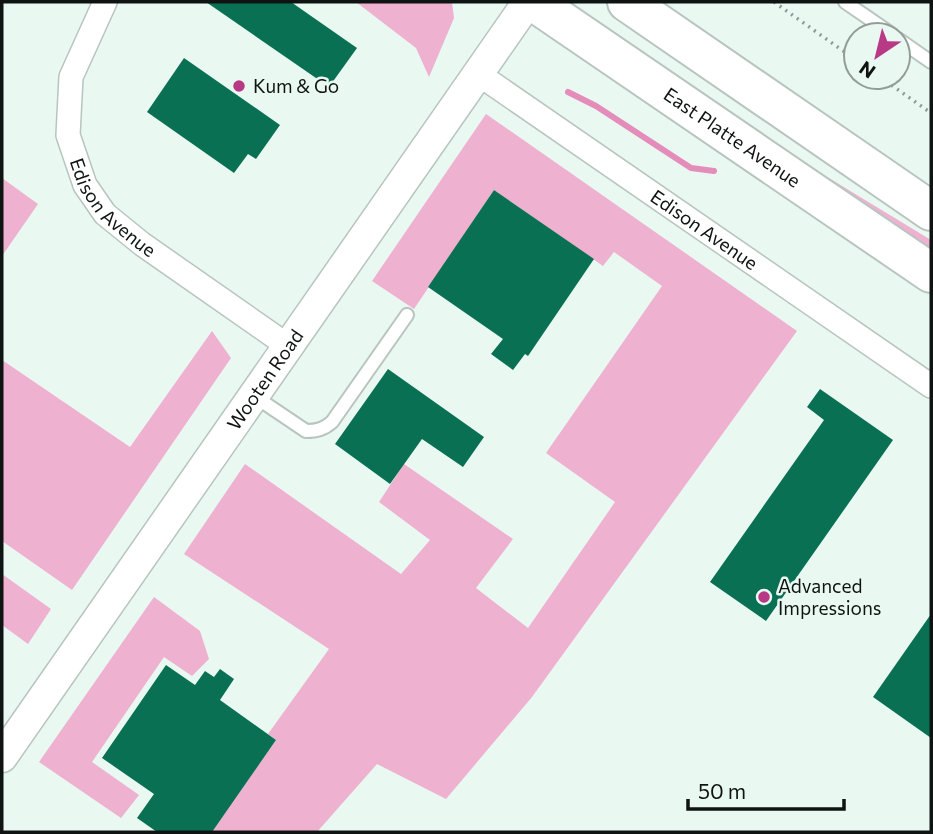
<svg xmlns="http://www.w3.org/2000/svg" width="933" height="834" viewBox="0 0 933 834" font-family="Commissioner,sans-serif">
<style>
.green{fill:#eeb1d0}
.lines{fill:none;stroke-linecap:round;stroke-linejoin:round}
.stream{stroke:#e48cba;stroke-width:6}
.building{fill:#0a7054}
.service-casing{stroke:#b8c5bf;stroke-width:16}
.minor-casing{stroke:#b8c5bf;stroke-width:26}
.tertiary-casing{stroke:#b8c5bf;stroke-width:33}
.trunk-casing{stroke:#b8c5bf;stroke-width:42}
.path{stroke:#8f9995;stroke-width:3.5;stroke-dasharray:2 5;stroke-linecap:butt}
.service{stroke:#fff;stroke-width:12}
.minor{stroke:#fff;stroke-width:23}
.tertiary{stroke:#fff;stroke-width:30}
.trunk{stroke:#fff;stroke-width:38}
.poi-dot{fill:#b83985;stroke:#eaf8f2;stroke-width:2.5}
.labels{text-anchor:middle;stroke-width:5;stroke-linejoin:round;paint-order:stroke}
.poi-label{font-size:19px;fill:#0f1412;stroke:#eaf8f2;text-anchor:start}
.street-label{font-size:19px;fill:#0f1412;stroke:#eaf8f2}
</style>
<rect width="100%" height="100%" fill="#eaf8f2"/>
<g class="green">
<path d="M356 2H452L454 18 429 77 416 48Z"/>
<path d="M600 23 781 149 931 240V261L608 38Z"/>
<path d="M486 114 797 331 532 697 446 799 377 764 317 832H211L276 740 268 734 329 649 184 554 245 464 401 574 430 540 379 502 404 464 513 539 476 588 528 628 615 502 546 453 662 286 614 252 603 266 494 190 414 309 372 281Z"/>
<path d="M2 178 38 204 2 256Z"/>
<path d="M212 331 231 358 72 590 2 541V360L130 447Z"/>
<path d="M2 574 51 609 28 644 2 625Z"/>
<path d="M154 597 200 631 209 659 192 676 164 657 92 762 139 795 121 818 39 762Z"/>
</g>
<g class="lines">
<path class="stream" d="M568 92 596 106 691 168 714 171"/>
</g>
<g class="building">
<path d="M206 2H291L357 48 329 87Z"/>
<path d="M184 58 280 125 256 159 248 154 234 173 147 112Z"/>
<path d="M494 190 594 259 528 356 525 354 513 370 491 354 503 339 428 287Z"/>
<path d="M388 369 484 437 463 467 422 439 390 484 335 444Z"/>
<path d="M820 389 893 440 766 621 710 582 824 420 807 407Z"/>
<path d="M931 614V738L873 697Z"/>
<path d="M166 665 195 685 205 671 214 677 220 669 234 679 220 700 276 740 212 832H157L137 818 154 794 102 758Z"/>
</g>
<g class="lines">
<defs>
<g id="service">
<path d="M845 2 893 35"/>
<path d="M898 39 931 62"/>
<path d="M254 396 306 431C317 431 324 429 332 422L407 315"/>
</g>
<g id="minor">
<path id="s1" d="M105 2 71 77 68 135 85 185 105 214 142 244 288 346"/>
<path id="s2" d="M477 73 931 386"/>
</g>
<g id="tertiary">
<path id="s3" d="M2 757 528 2"/>
</g>
<g id="trunk">
<path id="s4" d="M534 2 931 273"/>
<path d="M627 2 931 211"/>
</g>
</defs>
<use href="#service" class="service-casing"/>
<use href="#minor" class="minor-casing"/>
<use href="#tertiary" class="tertiary-casing"/>
<use href="#trunk" class="trunk-casing"/>
<g class="path">
<path d="M774 2 856 60"/>
<path d="M880 77 931 113"/>
</g>
<use href="#service" class="service"/>
<use href="#minor" class="minor"/>
<use href="#tertiary" class="tertiary"/>
<use href="#trunk" class="trunk"/>
</g>
<g class="poi-dot">
<circle cx="239" cy="86" r="7"/>
<circle cx="764" cy="597" r="7"/>
</g>
<g class="labels">
<g class="poi-label">
<text x="253" y="93">Kum &amp; Go</text>
<text x="778" y="593">Advanced<tspan x="778" dy="22">Impressions</tspan></text>
</g>
<g class="street-label">
<text dy="7" stroke="none"><textPath href="#s4" startOffset="240">East Platte Avenue</textPath></text>
<text dy="7" stroke="none"><textPath href="#s1" startOffset="228">Edison Avenue</textPath></text>
<text dy="7" stroke="none"><textPath href="#s2" startOffset="276">Edison Avenue</textPath></text>
<text dy="7" stroke="none"><textPath href="#s3" startOffset="460">Wooten Road</textPath></text>
</g>
</g>
<rect width="933" height="834" fill="none" stroke="#0f1412" stroke-width="7"/>
<g transform="translate(877 56) rotate(215)"><circle r="33" fill="#eaf8f2" stroke="#929d98" stroke-width="2"/>
<path d="M0-5L12 26L0 18L-12 26Z" fill="#b83985"/>
<text y="-10" font-size="19" font-weight="bold" text-anchor="middle" fill="#0f1412">N</text>
</g>
<path d="M688 799v10h156v-10" fill="none" stroke="#0f1412" stroke-width="3.5"/>
<text x="698" y="799" font-size="21" fill="#0f1412" stroke="#eaf8f2" stroke-width="5" paint-order="stroke">50 m</text>
</svg>
